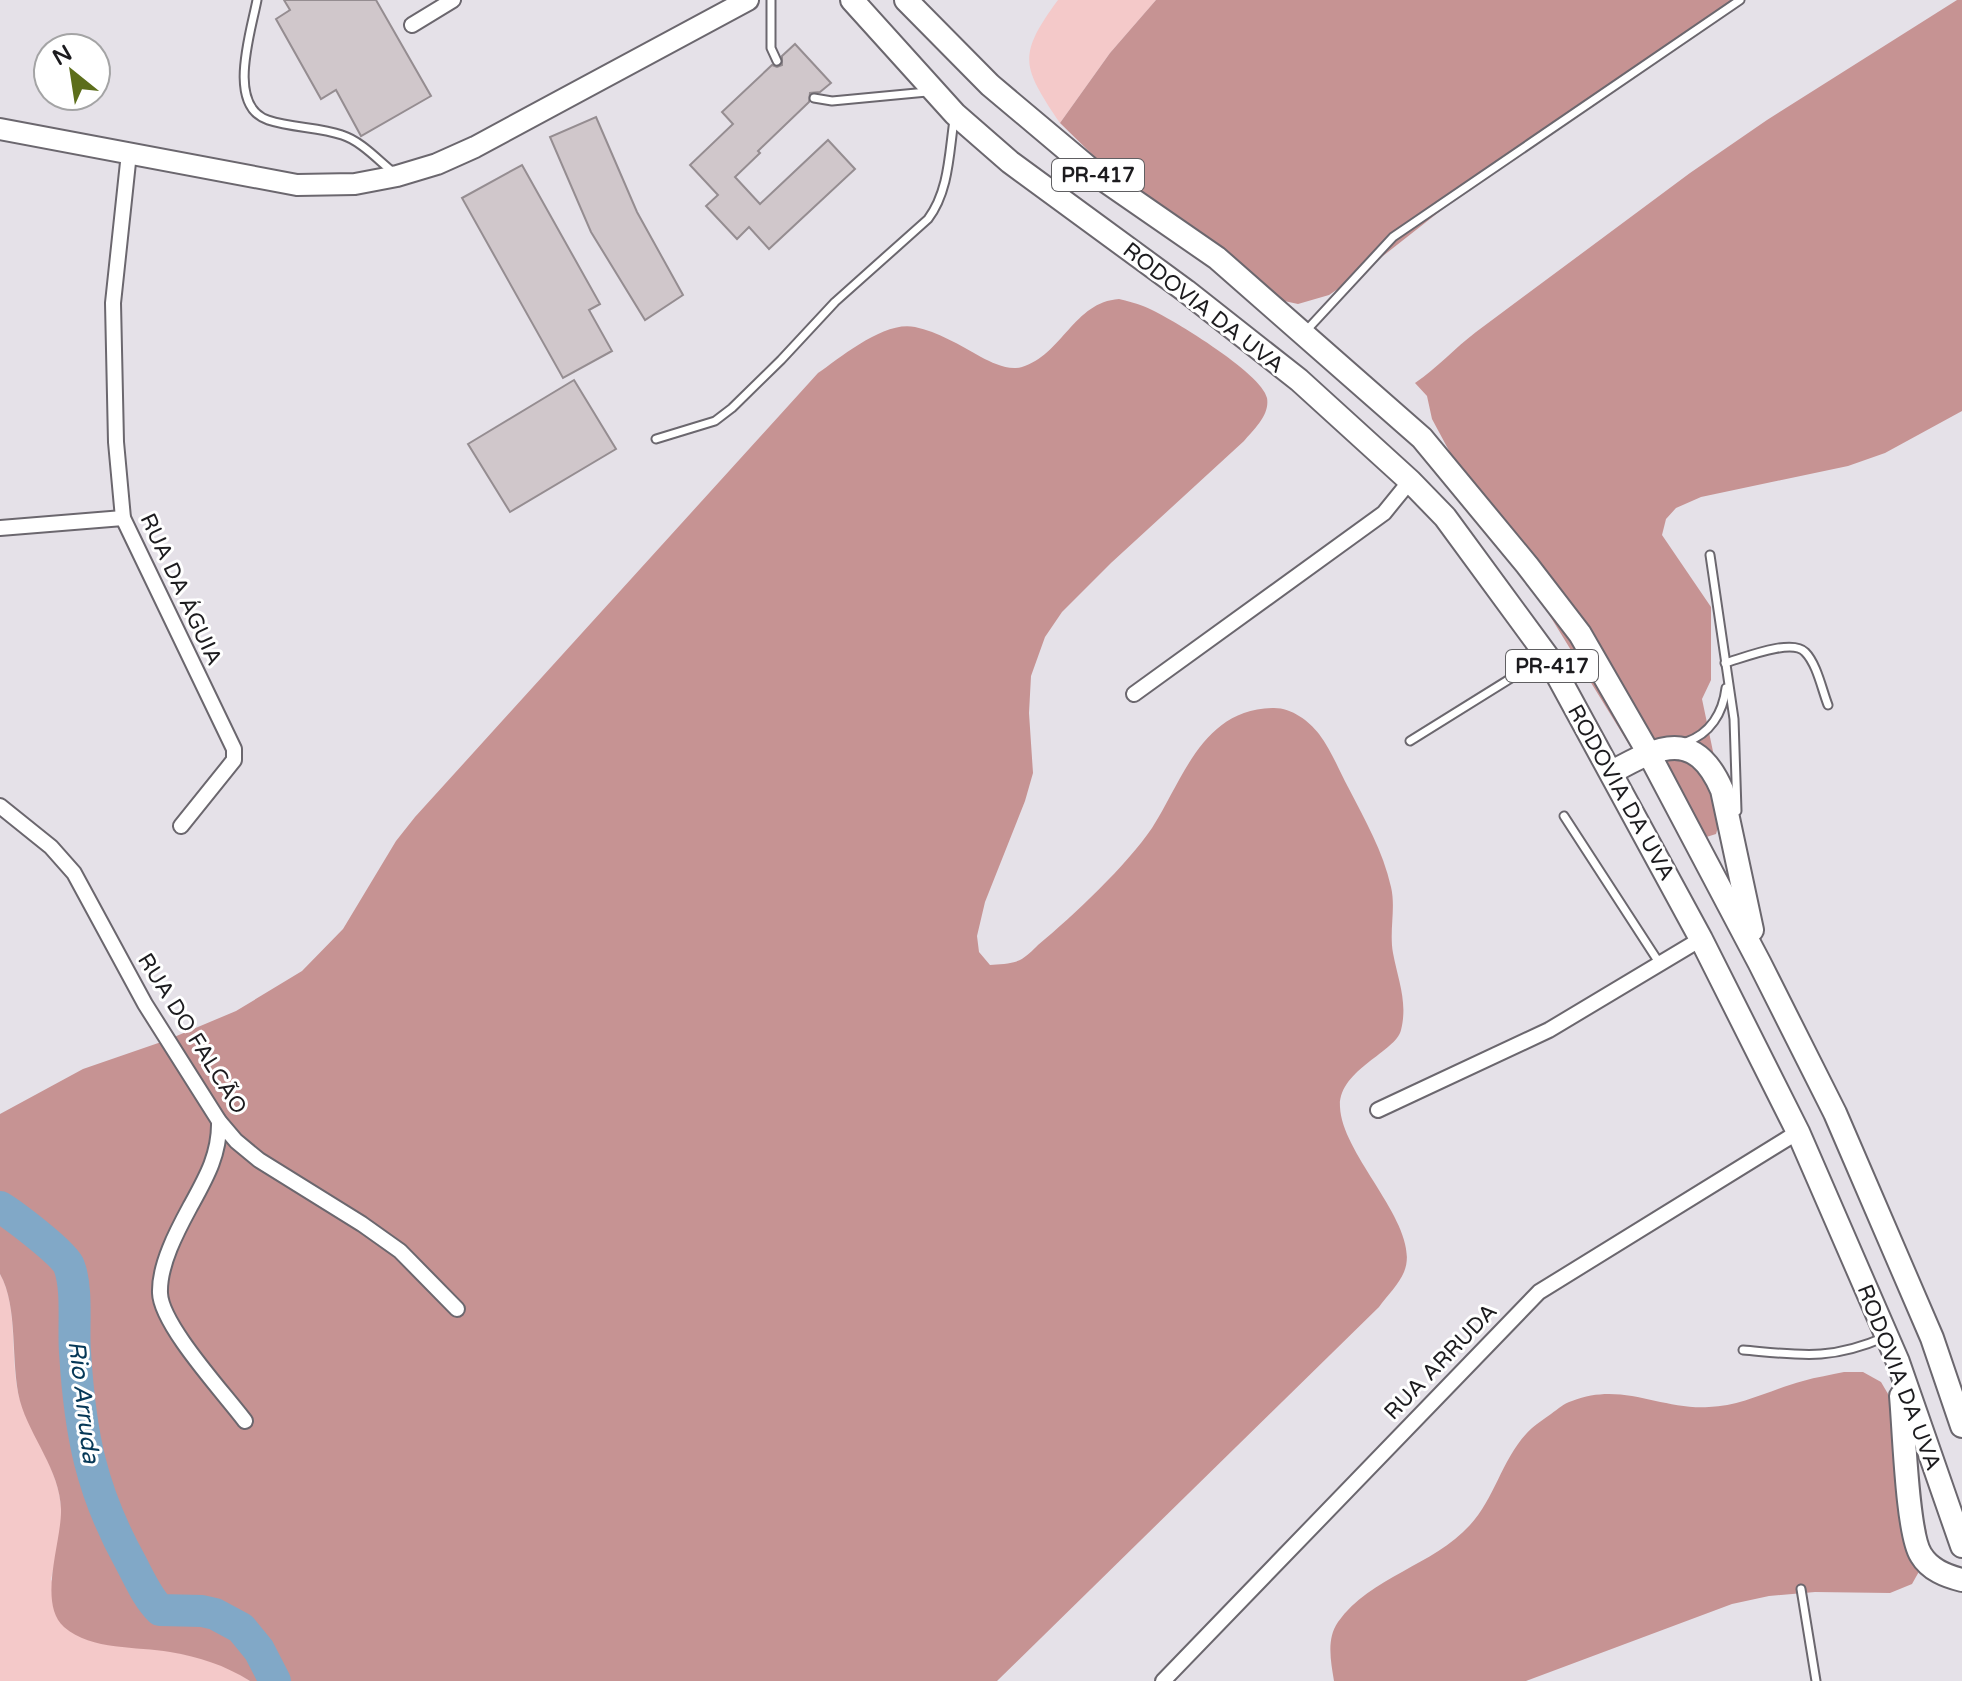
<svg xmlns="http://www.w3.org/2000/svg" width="1962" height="1681" viewBox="0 0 1962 1681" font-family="'Varela Round',sans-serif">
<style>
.green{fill:#f4c9c9}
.forest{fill:#c69393}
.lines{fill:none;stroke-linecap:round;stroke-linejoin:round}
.river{stroke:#81a8c7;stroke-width:32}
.building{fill:#d0c7cb;stroke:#958d91;stroke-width:2}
.lane-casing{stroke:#6b676e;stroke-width:11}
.street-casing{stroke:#6b676e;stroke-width:18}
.secondary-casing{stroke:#6b676e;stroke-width:24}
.primary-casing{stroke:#6b676e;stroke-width:26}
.lane{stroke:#fff;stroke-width:7}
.street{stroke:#fff;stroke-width:14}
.secondary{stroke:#fff;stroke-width:20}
.primary{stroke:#fff;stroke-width:22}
.labels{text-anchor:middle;stroke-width:6;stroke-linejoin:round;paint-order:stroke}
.shield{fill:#fff;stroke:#605f62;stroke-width:2}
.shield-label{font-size:20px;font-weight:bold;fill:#1c1b1e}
.street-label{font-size:22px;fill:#1c1b1e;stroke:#fff}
.water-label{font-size:24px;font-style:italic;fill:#063857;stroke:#fff}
</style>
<rect width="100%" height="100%" fill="#e5e1e8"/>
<g class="green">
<path d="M1058 0H1156L1110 53 1060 123C1022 66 1017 56 1058 0Z"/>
<path d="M0 1274C20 1309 8 1364 21 1403 32 1437 59 1470 61 1507 63 1531 56 1556 51 1580L169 1651 206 1659 228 1667 250 1681H0Z"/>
</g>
<g class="forest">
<path d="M1156 0H1734L1528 142 1360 274 1329 295 1298 304 1275 299 1103 165 1060 123 1110 53Z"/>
<path d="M1957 0H1962V411L1885 453 1848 466 1701 497 1676 508 1666 519 1662 535 1711 607V680L1702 699 1715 761 1722 814 1716 834 1700 839 1665 803 1454 460 1432 419 1427 396 1415 383C1437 368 1455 348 1476 332L1690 173 1767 120Z"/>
<path d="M1119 299C1127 301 1136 303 1143 306 1167 315 1263 374 1267 398 1270 415 1254 429 1244 441L1111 563 1062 612 1045 637 1031 676 1029 713 1033 773 1025 801 985 902 977 936 979 952 990 965C999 964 1012 964 1020 960 1026 957 1033 950 1038 945 1073 916 1127 865 1152 828 1184 778 1202 709 1274 708 1292 708 1309 721 1319 734 1331 750 1339 770 1348 787 1365 820 1383 851 1391 887 1396 908 1389 931 1393 953 1398 980 1408 1002 1401 1030 1396 1052 1338 1070 1340 1107 1342 1157 1423 1227 1404 1272 1399 1284 1387 1296 1379 1307L997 1681H250C224 1665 200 1657 170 1652 137 1646 92 1651 64 1627 37 1603 62 1541 61 1509 60 1470 30 1437 20 1401 10 1362 19 1308 0 1274V1114L83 1069 167 1040 236 1011 302 971 343 929 396 841 415 817 818 373C841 357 885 320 915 327 938 332 960 345 981 357 993 363 1008 371 1022 367 1062 355 1074 302 1119 299Z"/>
<path d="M1844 1372H1863L1881 1382 1891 1399 1908 1449 1927 1533 1926 1559 1912 1584 1890 1593 1815 1592 1769 1596 1732 1604 1526 1681H1334C1331 1662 1326 1639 1338 1622 1371 1576 1433 1566 1470 1525 1496 1497 1503 1454 1532 1428 1538 1423 1545 1418 1551 1414 1558 1409 1564 1403 1572 1401 1622 1381 1660 1410 1709 1407 1742 1406 1772 1389 1803 1381 1816 1377 1831 1375 1844 1372Z"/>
</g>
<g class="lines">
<path class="river" d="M0 1207C13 1215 65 1254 69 1266 78 1289 73 1327 75 1352 80 1434 91 1491 131 1563 140 1580 147 1597 160 1610L202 1611 215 1614 241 1628 259 1650 275 1681"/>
</g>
<g class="building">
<path d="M284 0H376L431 96 361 136 336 90 321 99 276 19 290 10Z"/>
<path d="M795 44 831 83 820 92 810 93 809 102 758 151 760 153 735 177 760 204 828 140 855 169 769 249 749 227 737 239 706 206 718 195 690 165 733 124 722 112 772 65 777 67 782 65V56Z"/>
<path d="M596 117 637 212 683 295 645 320 591 232 550 137Z"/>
<path d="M522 165 600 304 589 310 612 351 563 378 462 198Z"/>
<path d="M574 380 616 449 510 512 468 444Z"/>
</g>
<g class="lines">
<defs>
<g id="lane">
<path d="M257 0C251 32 226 106 268 120 292 128 319 127 342 135 361 141 378 160 393 172"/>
<path d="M771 0V48L777 61"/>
<path d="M814 98 832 101 927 92"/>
<path d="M1304 333 1393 237 1740 0"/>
<path d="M656 439 715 421 732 408 781 360 835 302 928 219C949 191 949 154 954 120"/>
<path d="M1710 555 1734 719 1737 811"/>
<path d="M1725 663C1743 658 1792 638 1805 652 1817 664 1822 690 1828 705"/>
<path d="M1410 741 1545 657"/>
<path d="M1686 742C1710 734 1723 713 1726 688"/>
<path d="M1564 816 1660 964"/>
<path d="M1743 1350C1800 1355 1830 1361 1885 1337"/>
<path d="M1801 1589 1816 1681"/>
</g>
<g id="street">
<path d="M412 25 453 0"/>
<path d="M129 153 113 303 116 442 123 518 234 749V760L181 826"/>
<path d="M0 528 123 518"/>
<path d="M1134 694 1384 513 1410 481"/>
<path d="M0 806 51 847 74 873 145 1004 219 1121 236 1141 259 1160 362 1224 400 1251 457 1309"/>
<path d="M1378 1110 1549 1030 1701 939"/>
<path d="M219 1121C220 1154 206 1178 190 1207 177 1231 159 1265 160 1293 161 1325 224 1393 245 1421"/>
<path d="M1163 1681 1539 1292 1798 1132"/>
</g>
<path id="secondary" d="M0 129 297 185 355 184 397 176 437 164 475 147 748 0"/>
<g id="primary">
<path d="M852 0 955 114 1010 162 1186 291 1299 380 1410 481 1445 517 1547 656 1701 939 1798 1132 1898 1362 1962 1546"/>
<path d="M906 0 990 85 1097 175 1217 258 1422 438 1527 565 1580 634 1648 752 1759 962 1835 1113 1932 1338 1962 1426"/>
<path d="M1612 772C1659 746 1695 728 1722 790L1752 930"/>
<path d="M1901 1396C1904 1427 1907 1534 1921 1555 1930 1570 1946 1576 1962 1580"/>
</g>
</defs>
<use href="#lane" class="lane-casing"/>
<use href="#street" class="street-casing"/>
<use href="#secondary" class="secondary-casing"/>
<use href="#primary" class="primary-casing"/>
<use href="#lane" class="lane"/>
<use href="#street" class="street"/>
<use href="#secondary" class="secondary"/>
<use href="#primary" class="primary"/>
</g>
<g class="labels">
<g class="shield">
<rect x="1052" y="159" width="92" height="32" rx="6"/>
<rect x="1506" y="650" width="92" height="32" rx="6"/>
</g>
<g class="shield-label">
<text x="1098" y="182">PR-417</text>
<text x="1552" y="673">PR-417</text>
</g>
<g class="street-label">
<text transform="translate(1204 307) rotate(38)" y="8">RODOVIA DA UVA</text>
<text transform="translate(182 589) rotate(65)" y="8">RUA DA ÁGUIA</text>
<text transform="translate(1622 792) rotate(61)" y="8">RODOVIA DA UVA</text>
<text transform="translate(193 1033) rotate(58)" y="8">RUA DO FALCÃO</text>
<text transform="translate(1440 1361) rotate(-46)" y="8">RUA ARRUDA</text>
<text transform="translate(1900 1377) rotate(69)" y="8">RODOVIA DA UVA</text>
</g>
<g class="water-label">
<text transform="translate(84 1402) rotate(83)" y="8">Rio Arruda</text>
</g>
</g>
<g transform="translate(72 72) rotate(330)"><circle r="38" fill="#ffffff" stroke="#a4a4a5" stroke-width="2"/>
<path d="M0-6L14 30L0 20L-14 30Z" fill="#5c6e1b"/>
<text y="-12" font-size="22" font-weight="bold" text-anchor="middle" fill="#1c1b1e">N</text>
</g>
</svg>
